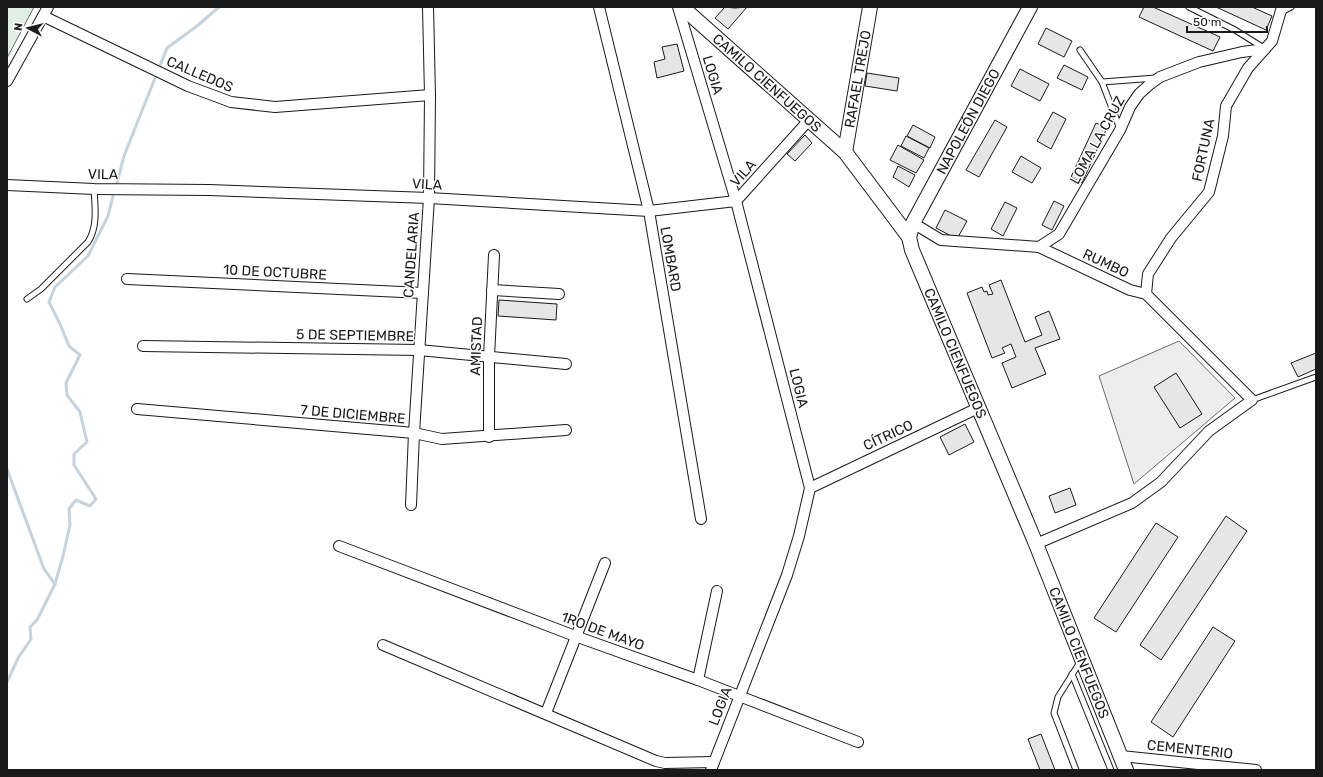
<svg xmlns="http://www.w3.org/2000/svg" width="1323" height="777" viewBox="0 0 1323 777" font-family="Rubik,sans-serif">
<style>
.green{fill:#e0efe3;stroke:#6a6a6a}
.parking{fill:#ededed;stroke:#6a6a6a}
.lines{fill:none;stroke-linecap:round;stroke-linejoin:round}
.stream{stroke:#c6d2dc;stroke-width:3}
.building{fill:#e6e6e6;stroke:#1a1a1a}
.lane-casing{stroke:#1a1a1a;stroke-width:7}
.street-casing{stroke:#1a1a1a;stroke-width:12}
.secondary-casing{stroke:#1a1a1a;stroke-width:16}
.lane{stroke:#fff;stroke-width:5}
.street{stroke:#fff;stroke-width:10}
.secondary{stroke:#fff;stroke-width:14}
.labels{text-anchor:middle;stroke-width:3;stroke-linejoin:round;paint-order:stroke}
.street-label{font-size:14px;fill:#1a1a1a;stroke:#fff}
</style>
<rect width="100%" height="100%" fill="#fff"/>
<path class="green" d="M7 7H34L7 58Z"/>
<path class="parking" d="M1179 341 1235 398 1134 484 1099 376Z"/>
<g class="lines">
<g class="stream">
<path d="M116 187 124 156 167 48 197 26 219 7"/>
<path d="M7 469 44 569 55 584 37 620 30 627 31 639 18 658 7 682"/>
<path d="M55 584 63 556 70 525 69 509 76 500 90 506 96 499 74 465V454L87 442 80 412 67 395 66 383 80 355 69 346 60 324 49 302 55 287 88 256 108 216 114 192"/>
</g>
</g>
<g class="building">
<path d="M725 7 735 8 747 7 728 29 715 18Z"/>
<path d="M1144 7H1153L1220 37 1213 51 1139 17Z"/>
<path d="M1216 7H1252L1272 16 1266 30Z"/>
<path d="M1046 28 1072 41 1064 57 1038 44Z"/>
<path d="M677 44 684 71 657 78 654 62 665 59 662 47Z"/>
<path d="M1064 65 1088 77 1082 90 1057 78Z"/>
<path d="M1020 69 1049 84 1040 101 1011 86Z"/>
<path d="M867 73 899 78 897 91 865 86Z"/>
<path d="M1053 112 1066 119 1051 149 1037 141Z"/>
<path d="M995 120 1007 127 979 177 966 170Z"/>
<path d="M1096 123 1107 128 1082 183 1071 177Z"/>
<path d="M913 125 935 137 930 148 907 136Z"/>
<path d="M805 135 812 143 795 161 787 154Z"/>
<path d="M906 136 929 148 924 158 901 146Z"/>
<path d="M898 145 924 160 916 173 890 160Z"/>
<path d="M1021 156 1041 168 1032 183 1012 172Z"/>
<path d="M898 166 915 175 909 187 893 177Z"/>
<path d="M1054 201 1064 206 1052 230 1042 225Z"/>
<path d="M1005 202 1017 208 1003 236 991 229Z"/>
<path d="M945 210 967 221 957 239 936 228Z"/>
<path d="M1001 280 1025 342 1042 335 1035 317 1049 311 1060 339 1035 348 1046 374 1012 388 1002 363 1016 357 1011 344 1002 348 1005 353 992 358 967 293 982 287 984 292 987 291 988 295 993 294 989 285Z"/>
<path d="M499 300 557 304 556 320 498 316Z"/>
<path d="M1316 353V369L1298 377 1291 363Z"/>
<path d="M1176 373 1202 414 1180 428 1154 387Z"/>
<path d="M965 424 974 442 949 455 940 437Z"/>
<path d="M1070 488 1076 505 1055 513 1049 496Z"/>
<path d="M1226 516 1247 531 1161 660 1140 645Z"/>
<path d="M1156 523 1178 537 1116 632 1094 618Z"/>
<path d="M1213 627 1235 641 1173 737 1151 722Z"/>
<path d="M1041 734 1055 770H1040L1028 739Z"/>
</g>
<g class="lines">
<defs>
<g id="lane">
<path d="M1189 7 1235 30 1264 48"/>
<path d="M1281 12 1291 7"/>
<path d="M1080 50 1102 82 1120 129"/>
<path d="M1102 82 1156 78"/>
<path d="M27 299 41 289 88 242C98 227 95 206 94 189"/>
<path d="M1252 400 1316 377"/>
<path d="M1072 674 1111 770"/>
<path d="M1076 770 1054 713 1058 697 1080 662"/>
</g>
<g id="street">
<path d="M599 7 649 211 701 519"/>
<path d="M678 7 736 201 810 488 799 536 787 575 711 770"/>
<path d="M43 16 188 86 231 102 275 107 430 95"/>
<path d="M7 81 48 7"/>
<path d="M7 185 94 189 209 190 429 198 649 211 736 201 809 120"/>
<path d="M913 223 941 240 1039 247 1130 290 1146 294 1252 400 1209 431 1161 482 1132 503 1036 544"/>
<path d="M1039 247 1059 234 1120 130 1130 107 1139 94 1149 85 1160 77 1199 62 1242 52 1265 49"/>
<path d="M127 279 423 293"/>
<path d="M492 290 559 294"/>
<path d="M1146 294 1148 274 1171 238 1209 192 1223 136 1226 106 1248 68 1272 41 1282 7"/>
<path d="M143 346 419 350 566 364"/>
<path d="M137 409 414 433 442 439 566 430"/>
<path d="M489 437V357L494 255"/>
<path d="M810 488 978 408"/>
<path d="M411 505 414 433 429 198 430 95 428 7"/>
<path d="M339 546 575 636 698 680 858 742"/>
<path d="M383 645 656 761 665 763 714 762"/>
<path d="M698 680 717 591"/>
<path d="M546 713 605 563"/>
<path d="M1121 756 1256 770"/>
</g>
<g id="secondary">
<path id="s1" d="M682 7 845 152 909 237 912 250 1036 544 1126 770"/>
<path id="s2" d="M845 152 870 7"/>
<path id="s3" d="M909 237 913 223 1030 7"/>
</g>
</defs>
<use href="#lane" class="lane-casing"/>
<use href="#street" class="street-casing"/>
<use href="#secondary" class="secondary-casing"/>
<use href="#lane" class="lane"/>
<use href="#street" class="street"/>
<use href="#secondary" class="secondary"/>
</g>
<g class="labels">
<g class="street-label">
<text transform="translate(200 74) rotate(23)" y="5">CALLEDOS</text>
<text transform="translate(713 75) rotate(73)" y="5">LOGIA</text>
<text dy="5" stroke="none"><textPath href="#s2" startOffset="74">RAFAEL TREJO</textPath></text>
<text dy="5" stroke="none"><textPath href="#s1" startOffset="114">CAMILO CIENFUEGOS</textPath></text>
<text dy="5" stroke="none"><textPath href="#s3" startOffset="130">NAPOLEÓN DIEGO</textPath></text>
<text transform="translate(1097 140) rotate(-61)" y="5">LOMA LA CRUZ</text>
<text transform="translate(1203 150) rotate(-78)" y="5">FORTUNA</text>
<text transform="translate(743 173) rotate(-48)" y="5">VILA</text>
<text transform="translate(103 174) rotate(1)" y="5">VILA</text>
<text transform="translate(427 184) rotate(3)" y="5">VILA</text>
<text transform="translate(411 255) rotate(-86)" y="5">CANDELARIA</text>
<text transform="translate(671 259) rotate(80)" y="5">LOMBARD</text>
<text transform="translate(1106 263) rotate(25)" y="5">RUMBO</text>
<text transform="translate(275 272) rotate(3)" y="5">10 DE OCTUBRE</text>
<text transform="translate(355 335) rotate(1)" y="5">5 DE SEPTIEMBRE</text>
<text transform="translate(476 346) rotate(-88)" y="5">AMISTAD</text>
<text dy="5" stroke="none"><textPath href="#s1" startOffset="450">CAMILO CIENFUEGOS</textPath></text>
<text transform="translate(799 388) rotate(76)" y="5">LOGIA</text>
<text transform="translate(353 414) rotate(5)" y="5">7 DE DICIEMBRE</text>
<text transform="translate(888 435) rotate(-25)" y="5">CÍTRICO</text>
<text transform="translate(603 631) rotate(20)" y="5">1RO DE MAYO</text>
<text dy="5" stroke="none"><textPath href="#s1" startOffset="774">CAMILO CIENFUEGOS</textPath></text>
<text transform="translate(720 706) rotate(-69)" y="5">LOGIA</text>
<text transform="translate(1190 749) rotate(6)" y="5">CEMENTERIO</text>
</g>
</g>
<rect width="1323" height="777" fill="none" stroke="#1a1a1a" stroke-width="16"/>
<g transform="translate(28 28) rotate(277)" stroke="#ffffff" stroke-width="3" paint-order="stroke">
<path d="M0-3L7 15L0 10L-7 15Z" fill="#1a1a1a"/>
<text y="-6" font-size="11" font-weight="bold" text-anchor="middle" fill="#1a1a1a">N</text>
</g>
<path d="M1187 26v6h80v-6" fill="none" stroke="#1a1a1a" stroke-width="2"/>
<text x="1193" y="26" font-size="12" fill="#1a1a1a" stroke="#ffffff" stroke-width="3" paint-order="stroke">50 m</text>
</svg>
